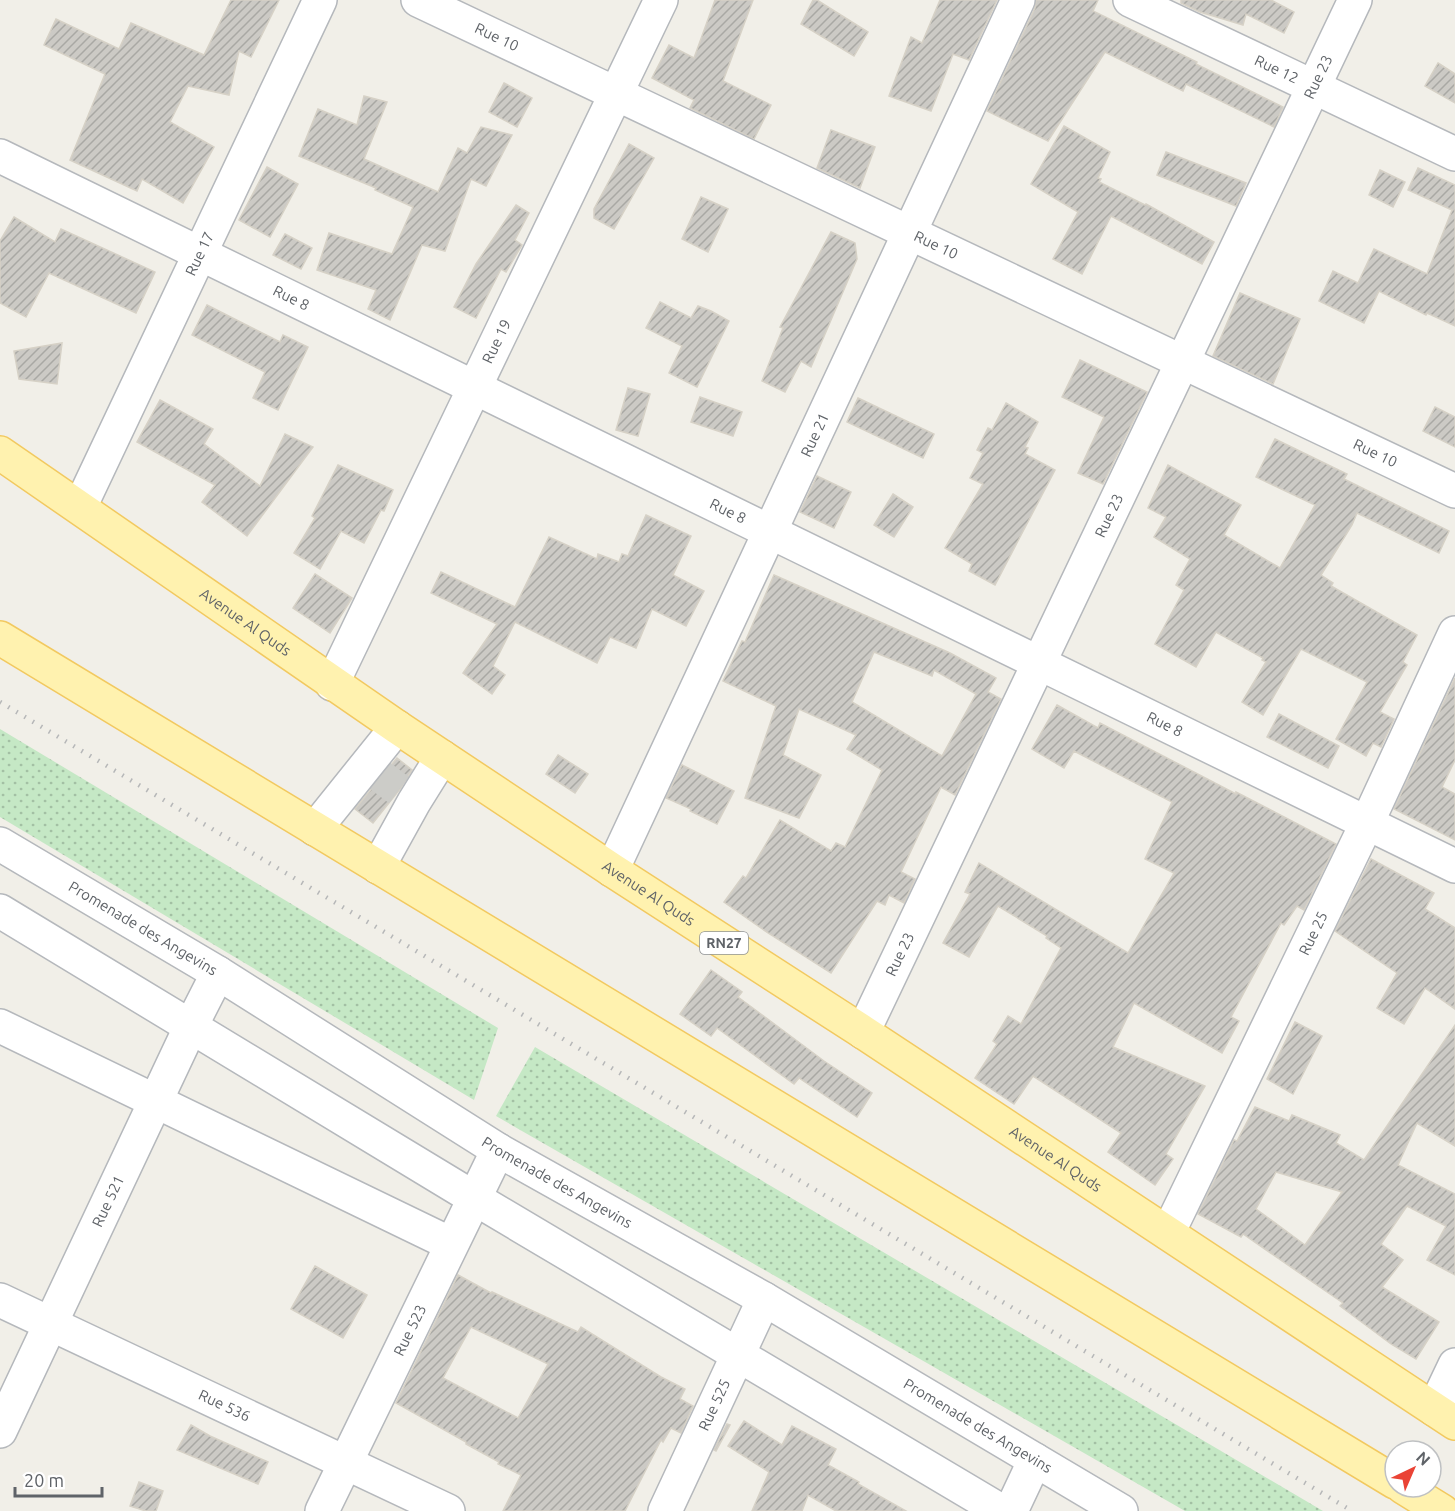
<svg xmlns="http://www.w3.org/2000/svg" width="1455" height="1511" viewBox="0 0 1455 1511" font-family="Ubuntu,sans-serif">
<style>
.park{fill:url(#park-dots)}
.building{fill:url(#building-hatch);stroke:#d6d1c6;stroke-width:1.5;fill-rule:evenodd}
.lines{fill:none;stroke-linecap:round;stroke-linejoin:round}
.minor-tunnel{stroke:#ccccc8;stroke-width:33;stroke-dasharray:33 16;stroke-linecap:butt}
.minor-casing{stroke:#b5b8bc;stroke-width:36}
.major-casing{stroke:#f2c960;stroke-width:36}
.minor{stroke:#fff;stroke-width:33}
.major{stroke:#fff2af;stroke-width:33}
.rail{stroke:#b6b7b8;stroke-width:4.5;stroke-dasharray:1.5 8;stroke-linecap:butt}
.labels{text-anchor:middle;stroke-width:5;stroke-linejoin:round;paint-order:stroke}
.shield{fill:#fff;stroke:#8f9295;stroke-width:1.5}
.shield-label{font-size:14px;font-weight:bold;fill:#5f6368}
.street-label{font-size:15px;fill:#5f6368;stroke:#fff}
</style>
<defs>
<pattern id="park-dots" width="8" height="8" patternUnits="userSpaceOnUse" patternTransform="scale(1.5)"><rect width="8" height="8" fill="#c5e8c5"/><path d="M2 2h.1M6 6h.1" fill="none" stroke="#a3c0a4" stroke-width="1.8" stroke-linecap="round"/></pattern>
<pattern id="building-hatch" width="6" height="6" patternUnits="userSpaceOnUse" patternTransform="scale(1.5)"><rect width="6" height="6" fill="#cccac5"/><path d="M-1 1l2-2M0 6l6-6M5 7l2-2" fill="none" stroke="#a9a8a4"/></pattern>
</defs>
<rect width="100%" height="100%" fill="#f1efe8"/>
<g class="park">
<path d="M0 729 498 1028 474 1100 0 817Z"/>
<path d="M535 1047 1323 1511H1185L496 1116Z"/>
</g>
<g class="building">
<path d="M231 0H279L251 57 239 51 229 95 188 86 170 122 214 147 183 203 142 179 137 191 70 160 105 74 44 45 56 19 119 49 131 23 204 55Z"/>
<path d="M715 0H753L723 81 771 105 754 139 690 108 694 100 652 78 669 45 694 58Z"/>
<path d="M813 0H817L868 32 854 56 801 24Z"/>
<path d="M940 0H997L969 60 953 54 931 111 889 96 911 37 922 43Z"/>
<path d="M1036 0H1098L1093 11 1197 62 1196 64 1283 107 1274 127 1186 84 1183 91 1105 52 1048 141 987 111 1035 8Z"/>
<path d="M1181 0H1271L1294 12 1284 33 1246 14 1243 25 1200 12 1181 3Z"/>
<path d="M1438 63 1455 74V103L1425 86Z"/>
<path d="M504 83 532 98 517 127 489 112Z"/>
<path d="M364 96 387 102 364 159 438 192 458 148 467 153 481 127 512 135 486 186 471 179 445 251 422 245 390 320 368 309 376 290 317 270 329 233 392 254 413 207 375 190 376 188 299 156 318 109 357 125Z"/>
<path d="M1064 126 1110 152 1098 178 1101 179 1099 182 1145 205 1146 204 1214 242 1202 264 1111 216 1082 274 1053 259 1078 212 1031 184Z"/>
<path d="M831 130 875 147 860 188 817 168Z"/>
<path d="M629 144 654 158 614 229 594 218V209Z"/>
<path d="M1166 152 1246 183 1236 206 1157 175Z"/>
<path d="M267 167 298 184 270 237 239 220Z"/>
<path d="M1418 168 1455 185V326L1427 313 1426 315 1379 291 1364 323 1319 301 1333 271 1358 283 1374 249 1427 274 1452 210 1408 190Z"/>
<path d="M1380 170 1405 182 1393 207 1369 195Z"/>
<path d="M701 197 728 209 708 252 682 239Z"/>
<path d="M516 205 529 213 515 240 522 245 506 272 501 269 476 318 454 307 476 264Z"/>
<path d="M14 217 55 242 61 229 155 272 136 313 49 273 26 317 0 303V241Z"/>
<path d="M831 232 855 243 857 259 811 367 801 361 785 392 762 381 783 328 780 327Z"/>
<path d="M285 234 312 248 301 269 273 255Z"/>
<path d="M1240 293 1300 319 1273 384 1213 356Z"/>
<path d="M660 302 691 318 698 306 711 311 729 321 697 387 669 373 682 346 646 328Z"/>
<path d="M207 305 280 342 283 335 308 347 278 410 253 398 265 372 192 335Z"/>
<path d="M62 343 57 384 19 379 14 351Z"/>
<path d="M1080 360 1147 392 1103 484 1078 473 1104 417 1062 397Z"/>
<path d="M628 388 650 394 638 436 616 430Z"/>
<path d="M700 397 742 412 733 436 691 422Z"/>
<path d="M858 398 934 434 923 458 847 422Z"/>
<path d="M160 400 213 429 204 444 260 486 285 434 313 447 247 536 202 502 215 485 137 442Z"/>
<path d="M1006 403 1038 422 1025 447 1028 448 1025 454 1055 470 995 585 969 571 972 564 945 548 983 484 970 478 983 453 977 450 988 428 992 430Z"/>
<path d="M1435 407 1455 417V447L1423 431Z"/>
<path d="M1275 439 1347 474 1344 479 1449 531 1439 553 1357 513 1352 525 1321 575 1333 583 1331 586 1417 635 1403 662 1407 665 1380 712 1394 719 1381 747 1373 743 1366 756 1336 739 1367 682 1301 649 1263 715 1242 702 1266 662 1262 660 1263 658 1216 632 1196 667 1155 644 1184 590 1176 585 1190 559 1154 537 1166 517 1148 508 1168 465 1241 505 1224 535 1280 568 1315 505 1256 477Z"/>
<path d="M338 465 393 490 384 511 381 510 364 543 341 531 320 569 294 553 315 518 312 516Z"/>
<path d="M817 476 851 492 834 528 800 512Z"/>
<path d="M893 494 913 507 894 537 874 525Z"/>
<path d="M646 515 691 536 673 575 704 591 686 626 652 609 636 648 610 637 597 663 515 622 493 666 505 675 492 694 463 673 497 624 431 593 441 572 515 607 549 537 597 559 598 554 619 562 622 554 628 556Z"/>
<path d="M315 574 352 598 330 633 293 608Z"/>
<path d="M774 575 950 653 996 678 988 692 1001 699 955 795 941 787 901 872 915 879 904 903 889 895 885 905 877 901 831 973 768 933 724 902 743 876 746 878 780 820 831 851 836 843 845 847 882 770 847 749 856 735 799 709 783 755 821 775 799 818 745 798 776 706 723 681 742 641 745 642ZM874 652 932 676 934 670 976 694 942 756 852 702Z"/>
<path d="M1455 678V760L1442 787 1455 794V840L1394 809Z"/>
<path d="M1057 705 1098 728 1100 723 1236 794V792L1336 844 1304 910 1297 906 1284 925 1281 923 1231 1017 1239 1021 1222 1053 1134 1003 1113 1047 1205 1086 1166 1154 1173 1159 1155 1185 1108 1152 1121 1133 1033 1076 1014 1104 975 1078 997 1044 993 1041 1008 1016 1021 1024 1061 948 1046 938 1047 936 998 906 969 957 943 943 970 894 965 892 979 863 1128 953 1174 873 1145 859 1172 802 1074 751 1064 768 1032 749Z"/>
<path d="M1279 714 1339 746 1328 768 1267 737Z"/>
<path d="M558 755 588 774 575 793 546 774Z"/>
<path d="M397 758 412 770 400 789 373 823 355 809Z"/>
<path d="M682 765 734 791 717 824 690 811 691 809 666 798Z"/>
<path d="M1371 859 1434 893 1425 909 1455 928V1009L1425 988 1404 1024 1377 1008 1397 973 1335 931Z"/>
<path d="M711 970 742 992 738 997 824 1061 872 1093 857 1117 799 1078 794 1084 717 1028 711 1036 680 1014Z"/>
<path d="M1295 1022 1322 1036 1293 1094 1267 1079Z"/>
<path d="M1455 1025V1146L1417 1123 1398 1165 1455 1194V1275L1427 1260 1446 1226 1407 1206 1381 1244 1403 1260 1382 1287 1439 1322 1416 1359 1391 1344 1340 1306 1343 1303 1243 1234 1241 1237 1198 1214 1234 1140 1237 1141 1255 1107 1289 1121 1292 1115 1340 1135 1336 1143 1364 1160ZM1276 1172 1342 1192 1305 1245 1256 1209Z"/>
<path d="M315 1266 367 1295 343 1338 291 1309Z"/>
<path d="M458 1275 491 1293 492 1292 578 1332 581 1327 661 1377 685 1389 680 1399 693 1406 681 1433 671 1428 663 1442 661 1440 625 1511H503L521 1475 498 1464 499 1462 466 1444V1442L396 1403ZM471 1327 548 1364 518 1418 443 1378Z"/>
<path d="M744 1421 782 1445 792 1426 836 1449 828 1465 859 1482 858 1484 906 1511H836L808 1495 802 1511H752L769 1472 728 1446Z"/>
<path d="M727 1424 730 1425 716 1451 714 1450Z"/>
<path d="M191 1425 210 1436 268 1462 258 1484 177 1450Z"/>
<path d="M139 1482 163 1491 156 1511H146L130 1506Z"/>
</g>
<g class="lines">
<path class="minor-tunnel" d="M375 772 399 790"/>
<defs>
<g id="minor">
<path id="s1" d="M418 0 1455 491"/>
<path id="s2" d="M1130 0 1455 154"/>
<path id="s3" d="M0 156 1455 866"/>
<path id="s4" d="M80 507 320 0"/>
<path id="s5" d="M332 684 661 0"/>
<path d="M315 829 397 727"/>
<path id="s6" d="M0 844 218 973 498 1150 764 1299 1121 1511"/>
<path d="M378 867 414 802 442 757"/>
<path id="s7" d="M612 870 1018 0"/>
<path d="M0 911 474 1198 1001 1511"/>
<path d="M0 1026 451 1244"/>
<path id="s8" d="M863 1032 1355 0"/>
<path id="s9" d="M1168 1233 1367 823 1455 633"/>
<path id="s10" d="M0 1300 448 1511"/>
<path d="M1434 1409 1455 1365"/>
<path id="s11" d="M0 1431 191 1026 218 973"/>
<path id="s12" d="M322 1511 498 1150"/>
<path id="s13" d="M665 1511 764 1299"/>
<path d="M1011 1511 1035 1460"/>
</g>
<g id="major">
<path id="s14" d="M0 453 397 727 612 870 863 1032 1455 1423"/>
<path d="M0 638 1395 1482"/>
<path d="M1403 1487 1442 1511"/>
</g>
</defs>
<use href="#minor" class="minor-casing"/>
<use href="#major" class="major-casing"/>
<use href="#minor" class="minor"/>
<use href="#major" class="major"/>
<path class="rail" d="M0 702 1352 1511"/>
</g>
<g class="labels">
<rect class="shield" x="700" y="932" width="48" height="22" rx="4.5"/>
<g class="shield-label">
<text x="724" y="948">RN27</text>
</g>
<g class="street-label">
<text dy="5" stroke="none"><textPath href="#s1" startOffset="87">Rue 10</textPath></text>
<text dy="5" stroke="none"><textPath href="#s2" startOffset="162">Rue 12</textPath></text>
<text dy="5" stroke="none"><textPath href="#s8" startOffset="1058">Rue 23</textPath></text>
<text dy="5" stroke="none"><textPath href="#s1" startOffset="573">Rue 10</textPath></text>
<text dy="5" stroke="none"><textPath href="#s4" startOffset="280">Rue 17</textPath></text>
<text dy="5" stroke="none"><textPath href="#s3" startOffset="324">Rue 8</textPath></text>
<text dy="5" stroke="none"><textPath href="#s5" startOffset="380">Rue 19</textPath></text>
<text dy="5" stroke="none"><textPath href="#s7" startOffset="480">Rue 21</textPath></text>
<text dy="5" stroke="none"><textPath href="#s1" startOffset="1059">Rue 10</textPath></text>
<text dy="5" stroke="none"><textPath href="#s3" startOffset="810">Rue 8</textPath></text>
<text dy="5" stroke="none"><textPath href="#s8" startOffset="572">Rue 23</textPath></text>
<text dy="5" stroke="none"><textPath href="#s14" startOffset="298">Avenue Al Quds</textPath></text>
<text dy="5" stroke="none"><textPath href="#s3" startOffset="1296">Rue 8</textPath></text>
<text dy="5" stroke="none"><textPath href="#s14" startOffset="784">Avenue Al Quds</textPath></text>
<text dy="5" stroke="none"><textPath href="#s6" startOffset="166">Promenade des Angevins</textPath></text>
<text dy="5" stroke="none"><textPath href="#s9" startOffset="333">Rue 25</textPath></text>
<text dy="5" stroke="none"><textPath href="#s8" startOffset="86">Rue 23</textPath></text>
<text dy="5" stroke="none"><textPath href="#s14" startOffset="1270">Avenue Al Quds</textPath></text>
<text dy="5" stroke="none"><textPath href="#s6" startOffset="652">Promenade des Angevins</textPath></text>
<text dy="5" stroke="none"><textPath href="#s11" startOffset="254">Rue 521</textPath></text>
<text dy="5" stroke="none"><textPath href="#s12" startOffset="201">Rue 523</textPath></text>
<text dy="5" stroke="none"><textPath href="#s10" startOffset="248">Rue 536</textPath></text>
<text dy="5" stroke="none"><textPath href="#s13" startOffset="117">Rue 525</textPath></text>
<text dy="5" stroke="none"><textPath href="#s6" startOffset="1138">Promenade des Angevins</textPath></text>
</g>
</g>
<g transform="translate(1413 1469) rotate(44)"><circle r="28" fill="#ffffff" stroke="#bfc1c3" stroke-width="1.5"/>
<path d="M0-4.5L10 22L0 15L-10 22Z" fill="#ea4335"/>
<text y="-9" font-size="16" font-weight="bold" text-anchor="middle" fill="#5f6368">N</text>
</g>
<path d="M15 1487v9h87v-9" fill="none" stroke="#5f6368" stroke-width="3"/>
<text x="24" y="1487" font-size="18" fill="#5f6368" stroke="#ffffff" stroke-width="4.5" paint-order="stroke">20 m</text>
</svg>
